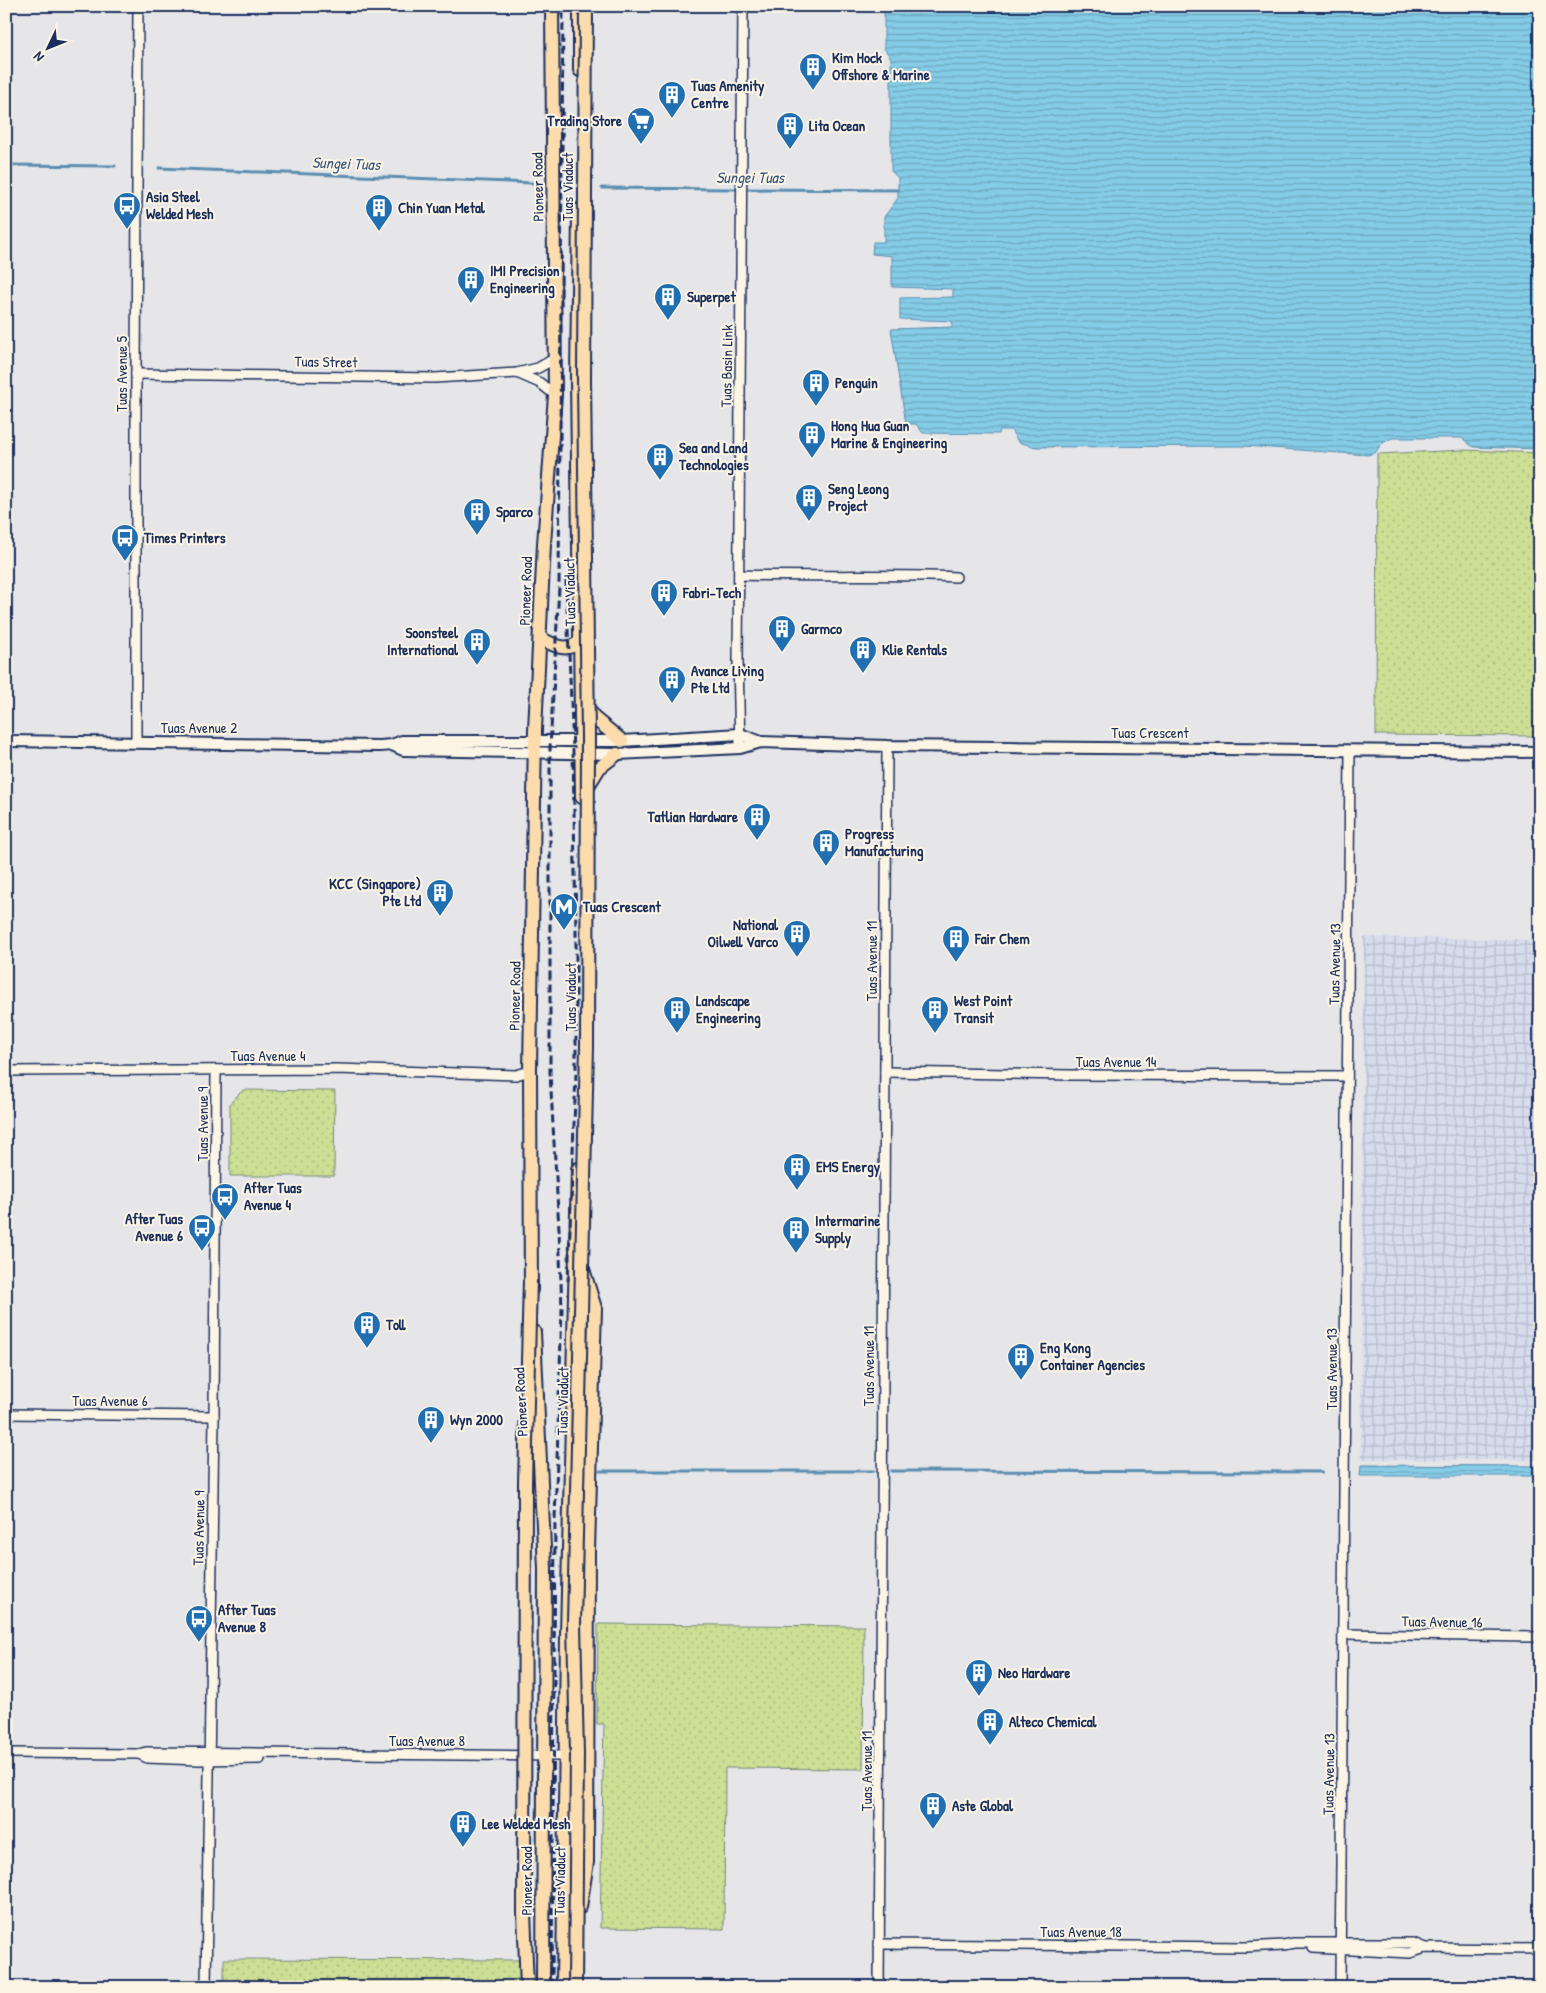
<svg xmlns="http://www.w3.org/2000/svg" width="1546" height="1993" viewBox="0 0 1546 1993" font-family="'Patrick Hand',sans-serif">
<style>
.industrial{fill:url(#industrial-grid)}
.grass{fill:url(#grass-dots);stroke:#748779}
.water{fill:url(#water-rules);stroke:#5b8db0}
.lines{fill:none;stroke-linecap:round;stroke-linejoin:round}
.stream{stroke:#5b8db0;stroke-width:3}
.minor-casing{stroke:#1b2f5e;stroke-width:12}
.tertiary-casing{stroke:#1b2f5e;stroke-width:14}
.primary-casing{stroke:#1b2f5e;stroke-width:16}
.minor{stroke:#fcf5e5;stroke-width:9}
.tertiary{stroke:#fcf5e5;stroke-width:10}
.primary{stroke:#fcdcac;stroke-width:12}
.rail{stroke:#1b2f5e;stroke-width:3;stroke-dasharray:8 4;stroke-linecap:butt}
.primary-bridge-casing{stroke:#1b2f5e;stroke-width:16;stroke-linecap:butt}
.primary-bridge{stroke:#fcdcac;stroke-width:12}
.labels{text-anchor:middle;stroke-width:4;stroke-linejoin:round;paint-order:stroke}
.poi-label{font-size:15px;font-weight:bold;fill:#1b2f5e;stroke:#fcf5e5;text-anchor:start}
.street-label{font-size:15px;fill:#1b2f5e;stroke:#fcf5e5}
.water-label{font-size:16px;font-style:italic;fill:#365680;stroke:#fcf5e5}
</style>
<defs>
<pattern id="industrial-grid" width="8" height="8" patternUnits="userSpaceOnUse" patternTransform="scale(1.25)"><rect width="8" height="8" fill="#d6dcec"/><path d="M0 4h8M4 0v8" fill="none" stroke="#b7bdcd"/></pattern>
<pattern id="grass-dots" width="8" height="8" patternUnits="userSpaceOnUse" patternTransform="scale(1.25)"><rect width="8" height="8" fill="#ccdf94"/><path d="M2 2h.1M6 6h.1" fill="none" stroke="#afc082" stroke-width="1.8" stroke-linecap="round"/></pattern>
<pattern id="water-rules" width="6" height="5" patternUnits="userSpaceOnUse" patternTransform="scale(1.25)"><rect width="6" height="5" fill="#85cce6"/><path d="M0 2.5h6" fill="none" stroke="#6ca6be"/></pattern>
</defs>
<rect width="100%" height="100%" fill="#e6e6e9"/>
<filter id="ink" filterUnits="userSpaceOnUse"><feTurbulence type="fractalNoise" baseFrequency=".02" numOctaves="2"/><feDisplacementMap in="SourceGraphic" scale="10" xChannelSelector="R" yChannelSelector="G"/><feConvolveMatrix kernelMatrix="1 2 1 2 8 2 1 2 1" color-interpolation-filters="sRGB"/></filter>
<g filter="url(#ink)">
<path class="industrial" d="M1364 937 1540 940V1460L1361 1459Z"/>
<g class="grass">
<path d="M1464 450 1540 453V736L1376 735 1377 454Z"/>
<path d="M243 1090 335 1091 334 1176H230V1103Z"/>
<path d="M598 1624 864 1626 863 1769 725 1768 724 1929 600 1928 604 1724H597Z"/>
<path d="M224 1959 520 1960 521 1987H224Z"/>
</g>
<g class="water">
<path d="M884 6H1540V449L1473 447 1462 438H1392L1381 444 1376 452 1368 455 1244 446 1036 447 1018 442 1011 430H1000L999 434 923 433 916 424H906L891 329 952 327V321L900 319V298L953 297V289L892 287V256L872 254 873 242H884V217L898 198V178L891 171V58L884 48Z"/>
<path d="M1361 1465 1540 1466V1476H1360Z"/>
</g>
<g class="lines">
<g class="stream">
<path d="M6 165 115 166"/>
<path d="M159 168 532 183"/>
<path d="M602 188 898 190"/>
<path d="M600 1471H874"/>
<path d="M891 1471 1322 1472"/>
</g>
<defs>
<g id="minor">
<path d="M517 373 540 383 555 395"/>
<path d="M136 374 435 378 517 373 538 368 554 359"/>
<path d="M740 575C812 577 884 574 956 577"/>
<path d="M136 743V374L138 6"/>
<path d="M740 748 738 660 743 6"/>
<path d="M6 1071 337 1069 516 1075 530 1071"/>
<path d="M885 1072 1070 1075 1347 1076"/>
<path d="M6 1414 214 1416"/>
<path d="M1344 1634 1540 1637"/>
<path d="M6 1753 139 1754 146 1752 566 1756"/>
<path d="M139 1754 147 1758 199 1760 260 1759"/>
<path d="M879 1944 1246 1947 1283 1945 1294 1943H1413L1425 1948"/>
<path d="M1313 1948 1410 1953 1425 1948 1540 1949"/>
<path d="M206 1987 214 1416 216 1070"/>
<path d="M879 1987 887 746"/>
<path d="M1340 1987 1350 751"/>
</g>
<g id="tertiary">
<path d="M6 741 380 746 392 745 402 741H622L740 734 761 742"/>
<path d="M392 745 403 750 617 754 740 748 761 742 887 746 1540 752"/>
</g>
<g id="primary">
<path d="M580 70V6"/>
<path d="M579 210 577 379 582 797"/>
<path d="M540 638C553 645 566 653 579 642"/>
<path d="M586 705 595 719 622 741"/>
<path d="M586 789 599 768 617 754"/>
<path d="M531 1290 530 1071 535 730 544 544 555 395 552 6"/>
<path d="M534 1332 545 1569 543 1987"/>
<path d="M580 1907 587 1862 588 1550 595 1308 583 1269"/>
<path d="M524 1912 527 1987"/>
<path d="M563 1987 567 1634 578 1169"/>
</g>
</defs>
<use href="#minor" class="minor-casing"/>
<use href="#tertiary" class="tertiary-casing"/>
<use href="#primary" class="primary-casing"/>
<use href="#minor" class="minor"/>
<use href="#tertiary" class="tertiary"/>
<use href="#primary" class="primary"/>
<g class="rail">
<path d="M566 581 573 749 576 932V1073L568 1281"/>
<path d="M552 1987 555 1519 562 1309 559 1229 550 1073V748L559 587 563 6"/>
</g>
<defs>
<g id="primary-bridge">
<path d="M524 1912 525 1483 530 1280"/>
<path d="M575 1987 577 1754 574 1624 587 1046 588 737 584 379 586 6"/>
</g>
</defs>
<use href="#primary-bridge" class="primary-bridge-casing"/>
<use href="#primary-bridge" class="primary-bridge"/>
</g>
</g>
<defs>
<symbol id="building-pin" viewBox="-11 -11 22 30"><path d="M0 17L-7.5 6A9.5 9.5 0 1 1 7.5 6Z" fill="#1f6fb2" stroke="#fcf5e5"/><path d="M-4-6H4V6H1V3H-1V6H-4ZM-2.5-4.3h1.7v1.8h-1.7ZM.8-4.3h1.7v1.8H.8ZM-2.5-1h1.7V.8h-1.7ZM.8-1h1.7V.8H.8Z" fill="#fff"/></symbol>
<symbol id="supermarket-pin" viewBox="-11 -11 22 30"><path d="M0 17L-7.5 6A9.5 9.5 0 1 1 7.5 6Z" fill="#1f6fb2" stroke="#fcf5e5"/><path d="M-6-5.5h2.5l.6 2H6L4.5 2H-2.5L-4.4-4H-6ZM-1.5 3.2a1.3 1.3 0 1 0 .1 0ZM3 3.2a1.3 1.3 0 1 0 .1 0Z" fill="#fff"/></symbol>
<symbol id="bus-pin" viewBox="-11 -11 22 30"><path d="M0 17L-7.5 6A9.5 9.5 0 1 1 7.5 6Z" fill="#1f6fb2" stroke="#fcf5e5"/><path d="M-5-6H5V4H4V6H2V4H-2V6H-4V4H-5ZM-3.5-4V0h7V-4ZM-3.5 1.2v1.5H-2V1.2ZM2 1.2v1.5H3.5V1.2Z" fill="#fff"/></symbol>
<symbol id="metro-pin" viewBox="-11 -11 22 30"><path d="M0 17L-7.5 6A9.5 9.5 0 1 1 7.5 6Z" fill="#1f6fb2" stroke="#fcf5e5"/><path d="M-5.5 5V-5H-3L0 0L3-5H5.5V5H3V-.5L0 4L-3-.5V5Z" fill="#fff"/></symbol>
</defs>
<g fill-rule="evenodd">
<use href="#building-pin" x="797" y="51" width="32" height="43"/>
<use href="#building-pin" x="656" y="79" width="32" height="43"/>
<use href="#supermarket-pin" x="625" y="105" width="32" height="43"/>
<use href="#building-pin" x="774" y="110" width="32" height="43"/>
<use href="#bus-pin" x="111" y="190" width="32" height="43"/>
<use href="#building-pin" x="363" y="192" width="32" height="43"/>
<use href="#building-pin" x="455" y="264" width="32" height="43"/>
<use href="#building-pin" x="652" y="281" width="32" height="43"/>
<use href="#building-pin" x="800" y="367" width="32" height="43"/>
<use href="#building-pin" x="796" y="419" width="32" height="43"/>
<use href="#building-pin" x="644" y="441" width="32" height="43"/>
<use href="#building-pin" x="793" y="482" width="32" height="43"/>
<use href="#building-pin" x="461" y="496" width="32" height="43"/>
<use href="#bus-pin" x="109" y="522" width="32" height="43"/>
<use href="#building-pin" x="648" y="577" width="32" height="43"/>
<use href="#building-pin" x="766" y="613" width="32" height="43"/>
<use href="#building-pin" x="461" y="626" width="32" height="43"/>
<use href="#building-pin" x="847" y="634" width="32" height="43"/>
<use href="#building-pin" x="656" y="664" width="32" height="43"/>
<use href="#building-pin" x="741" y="801" width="32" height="43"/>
<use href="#building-pin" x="810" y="827" width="32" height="43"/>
<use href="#building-pin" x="424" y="877" width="32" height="43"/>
<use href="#metro-pin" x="548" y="891" width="32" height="43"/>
<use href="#building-pin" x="781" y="918" width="32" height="43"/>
<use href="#building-pin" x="940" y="923" width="32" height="43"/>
<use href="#building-pin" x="661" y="994" width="32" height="43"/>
<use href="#building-pin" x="919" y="994" width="32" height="43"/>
<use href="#building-pin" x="781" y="1151" width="32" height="43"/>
<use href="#bus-pin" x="209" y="1181" width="32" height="43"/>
<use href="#bus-pin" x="186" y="1212" width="32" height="43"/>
<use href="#building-pin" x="780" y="1214" width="32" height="43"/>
<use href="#building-pin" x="351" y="1309" width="32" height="43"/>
<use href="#building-pin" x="1005" y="1341" width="32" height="43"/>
<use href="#building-pin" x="415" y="1404" width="32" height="43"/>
<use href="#bus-pin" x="183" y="1603" width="32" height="43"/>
<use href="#building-pin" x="963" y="1657" width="32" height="43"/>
<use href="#building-pin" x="974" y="1706" width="32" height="43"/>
<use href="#building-pin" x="917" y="1790" width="32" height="43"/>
<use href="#building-pin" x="447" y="1808" width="32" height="43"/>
</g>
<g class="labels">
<g class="poi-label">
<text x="832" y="63">Kim Hock<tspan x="832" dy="17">Offshore &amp; Marine</tspan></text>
<text x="691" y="91">Tuas Amenity<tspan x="691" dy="17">Centre</tspan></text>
<text x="622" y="126" text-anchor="end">Trading Store</text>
<text x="809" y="131">Lita Ocean</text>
<text x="146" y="202">Asia Steel<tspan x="146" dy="17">Welded Mesh</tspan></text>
<text x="398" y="213">Chin Yuan Metal</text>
<text x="490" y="276">IMI Precision<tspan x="490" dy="17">Engineering</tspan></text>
<text x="687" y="302">Superpet</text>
<text x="835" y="388">Penguin</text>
<text x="831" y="431">Hong Hua Guan<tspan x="831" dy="17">Marine &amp; Engineering</tspan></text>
<text x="679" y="453">Sea and Land<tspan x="679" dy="17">Technologies</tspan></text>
<text x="828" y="494">Seng Leong<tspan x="828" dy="17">Project</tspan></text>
<text x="496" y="517">Sparco</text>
<text x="144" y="543">Times Printers</text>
<text x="683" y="598">Fabri-Tech</text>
<text x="801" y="634">Garmco</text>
<text x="458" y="638" text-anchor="end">Soonsteel<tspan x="458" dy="17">International</tspan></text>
<text x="882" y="655">Klie Rentals</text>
<text x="691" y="676">Avance Living<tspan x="691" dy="17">Pte Ltd</tspan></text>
<text x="738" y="822" text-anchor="end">Tatlian Hardware</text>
<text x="845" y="839">Progress<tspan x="845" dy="17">Manufacturing</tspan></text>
<text x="421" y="889" text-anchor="end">KCC (Singapore)<tspan x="421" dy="17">Pte Ltd</tspan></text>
<text x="583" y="912">Tuas Crescent</text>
<text x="778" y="930" text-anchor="end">National<tspan x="778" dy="17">Oilwell Varco</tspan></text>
<text x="975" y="944">Fair Chem</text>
<text x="696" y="1006">Landscape<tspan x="696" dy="17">Engineering</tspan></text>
<text x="954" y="1006">West Point<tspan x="954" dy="17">Transit</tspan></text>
<text x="816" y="1172">EMS Energy</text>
<text x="244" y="1193">After Tuas<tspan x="244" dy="17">Avenue 4</tspan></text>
<text x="183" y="1224" text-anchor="end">After Tuas<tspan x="183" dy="17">Avenue 6</tspan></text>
<text x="815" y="1226">Intermarine<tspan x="815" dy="17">Supply</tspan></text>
<text x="386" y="1330">Toll</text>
<text x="1040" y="1353">Eng Kong<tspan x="1040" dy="17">Container Agencies</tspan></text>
<text x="450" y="1425">Wyn 2000</text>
<text x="218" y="1615">After Tuas<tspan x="218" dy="17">Avenue 8</tspan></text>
<text x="998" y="1678">Neo Hardware</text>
<text x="1009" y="1727">Alteco Chemical</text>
<text x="952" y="1811">Aste Global</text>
<text x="482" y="1829">Lee Welded Mesh</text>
</g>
<g class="street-label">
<text transform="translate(538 187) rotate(-91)" y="5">Pioneer Road</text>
<text transform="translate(568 187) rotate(-90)" y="5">Tuas Viaduct</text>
<text transform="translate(326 362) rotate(1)" y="5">Tuas Street</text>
<text transform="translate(727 366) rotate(-89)" y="5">Tuas Basin Link</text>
<text transform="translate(122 374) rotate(-90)" y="5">Tuas Avenue 5</text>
<text transform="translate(526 591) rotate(-88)" y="5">Pioneer Road</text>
<text transform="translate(570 592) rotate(-91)" y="5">Tuas Viaduct</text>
<text x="199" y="733">Tuas Avenue 2</text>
<text x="1150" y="738">Tuas Crescent</text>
<text transform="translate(872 961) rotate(-90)" y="5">Tuas Avenue 11</text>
<text transform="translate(1335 964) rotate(-89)" y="5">Tuas Avenue 13</text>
<text transform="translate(515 996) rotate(-89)" y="5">Pioneer Road</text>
<text transform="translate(571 997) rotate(-90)" y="5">Tuas Viaduct</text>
<text x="268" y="1061">Tuas Avenue 4</text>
<text x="1116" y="1067">Tuas Avenue 14</text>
<text transform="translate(203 1124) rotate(-90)" y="5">Tuas Avenue 9</text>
<text transform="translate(869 1366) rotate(-90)" y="5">Tuas Avenue 11</text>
<text transform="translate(1332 1369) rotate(-90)" y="5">Tuas Avenue 13</text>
<text x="110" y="1406">Tuas Avenue 6</text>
<text transform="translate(563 1401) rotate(-89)" y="5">Tuas Viaduct</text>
<text transform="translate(521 1402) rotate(-93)" y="5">Pioneer Road</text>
<text transform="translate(199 1528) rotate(-89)" y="5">Tuas Avenue 9</text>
<text transform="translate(1442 1622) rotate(1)" y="5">Tuas Avenue 16</text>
<text x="427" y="1746">Tuas Avenue 8</text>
<text transform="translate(867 1771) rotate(-90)" y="5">Tuas Avenue 11</text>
<text transform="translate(1329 1774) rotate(-89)" y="5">Tuas Avenue 13</text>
<text transform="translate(527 1881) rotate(-90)" y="5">Pioneer Road</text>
<text transform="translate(560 1881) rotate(-89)" y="5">Tuas Viaduct</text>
<text x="1081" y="1937">Tuas Avenue 18</text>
</g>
<g class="water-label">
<text transform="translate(346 163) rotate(2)" y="6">Sungei Tuas</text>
<text x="750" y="183">Sungei Tuas</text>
</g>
</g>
<rect width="1546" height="1993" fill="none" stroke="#fcf5e5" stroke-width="25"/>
<rect x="12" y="12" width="1521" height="1968" fill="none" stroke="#1b2f5e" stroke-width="2" filter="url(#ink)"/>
<g transform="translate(48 48) rotate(227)" stroke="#fcf5e5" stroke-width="4" paint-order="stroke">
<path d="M0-4L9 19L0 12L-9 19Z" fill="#1b2f5e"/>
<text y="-8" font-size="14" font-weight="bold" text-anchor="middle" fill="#1b2f5e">N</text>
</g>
</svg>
